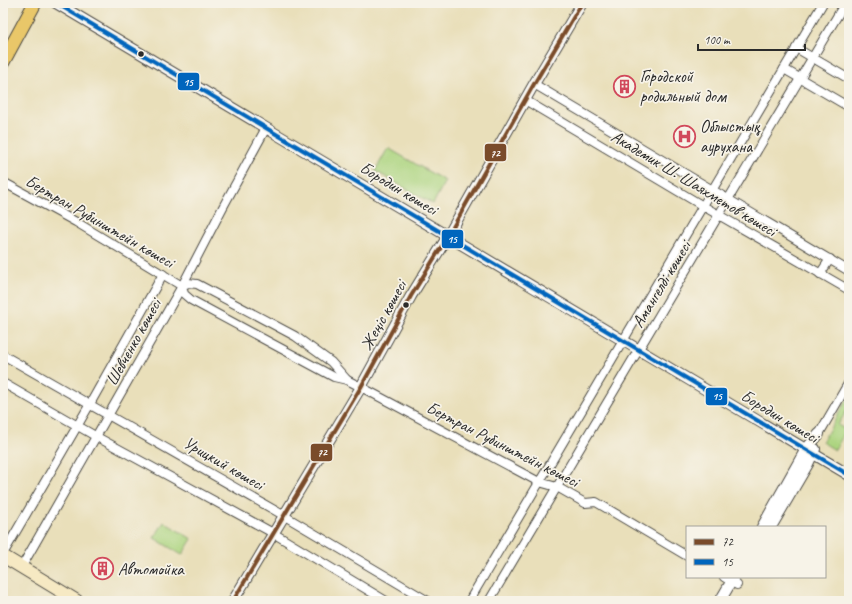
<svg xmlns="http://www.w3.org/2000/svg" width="852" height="604" viewBox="0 0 852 604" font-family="Caveat,sans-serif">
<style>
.green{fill:#acd47f;stroke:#6c8055}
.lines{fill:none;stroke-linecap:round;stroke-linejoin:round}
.minor-casing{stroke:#484640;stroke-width:10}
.tertiary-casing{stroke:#484640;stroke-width:12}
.secondary-casing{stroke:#484640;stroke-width:14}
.primary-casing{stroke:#484640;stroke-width:15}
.minor{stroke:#fff;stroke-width:8}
.tertiary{stroke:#fff;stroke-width:10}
.secondary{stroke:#f6e9c3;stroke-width:12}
.primary{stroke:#e9c769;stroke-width:13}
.bus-1-casing{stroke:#f7f3e8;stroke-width:7}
.bus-2-casing{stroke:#f7f3e8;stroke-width:7}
.bus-1{stroke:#7a4b2a;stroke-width:4}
.bus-2{stroke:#0065bd;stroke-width:4}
.bus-dot{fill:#2b2b2b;stroke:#f7f3e8;stroke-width:1.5}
.labels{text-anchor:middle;stroke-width:3.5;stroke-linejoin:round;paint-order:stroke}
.poi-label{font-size:17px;fill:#2b2b2b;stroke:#f7f3e8;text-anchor:start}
.street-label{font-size:17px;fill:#2b2b2b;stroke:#f7f3e8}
.line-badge{stroke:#f7f3e8;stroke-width:1.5}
.badge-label{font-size:11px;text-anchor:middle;font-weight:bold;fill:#fff}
</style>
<rect width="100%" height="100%" fill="#f7f3e8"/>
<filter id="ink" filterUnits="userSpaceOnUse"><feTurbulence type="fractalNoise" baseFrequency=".025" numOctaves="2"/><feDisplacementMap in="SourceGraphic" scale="8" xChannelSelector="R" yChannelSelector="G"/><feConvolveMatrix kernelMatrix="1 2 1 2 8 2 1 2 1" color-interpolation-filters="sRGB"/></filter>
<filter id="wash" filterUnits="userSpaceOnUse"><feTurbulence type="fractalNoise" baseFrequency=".012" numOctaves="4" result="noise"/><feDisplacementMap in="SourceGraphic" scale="16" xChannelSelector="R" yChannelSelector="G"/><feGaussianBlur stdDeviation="0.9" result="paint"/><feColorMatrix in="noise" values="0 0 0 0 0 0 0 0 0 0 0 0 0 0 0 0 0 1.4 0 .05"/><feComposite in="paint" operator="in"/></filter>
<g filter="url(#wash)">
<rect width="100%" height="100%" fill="#e9dfba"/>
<g class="green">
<path d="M388 148 445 181 433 204 375 171Z"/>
<path d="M849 396V407L838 425 846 430 835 450 822 442Z"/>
<path d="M164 522 192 539 182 555 154 538Z"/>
</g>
</g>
<g filter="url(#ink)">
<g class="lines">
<defs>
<g id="minor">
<path d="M796 48 849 79"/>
<path d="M784 69 849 107"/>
<path d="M534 84 849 271"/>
<path d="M525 100 703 206 849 290"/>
<path d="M3 182 76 222 182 286"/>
<path d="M820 274 830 259"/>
<path d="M182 286 184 294 191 300 334 377 347 380 361 387 539 482 557 487 585 503 596 502 687 556"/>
<path d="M182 286 188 283 197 284 295 336 331 362 347 380"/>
<path d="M3 355 283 515 428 601"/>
<path d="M3 383 97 437 273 533 386 601"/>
<path d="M819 434 849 382"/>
<path d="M3 554 90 404 163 274"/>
<path d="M21 568 182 286 223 207 266 128"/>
<path d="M724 577 737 585"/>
<path d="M469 601 823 3"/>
<path d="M489 601 845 3"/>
</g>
<g id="tertiary">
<path d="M56 3 849 475"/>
<path d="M762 527 806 449 819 434"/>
<path d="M771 527 808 464 815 449"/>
<path d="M233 601 361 387 411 296 448 236 534 84 582 3"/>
<path d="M720 601 734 577"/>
</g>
<path id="secondary" d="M3 556 77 601"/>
<path id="primary" d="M3 62 35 3"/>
</defs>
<use href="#minor" class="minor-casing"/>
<use href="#tertiary" class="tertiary-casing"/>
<use href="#secondary" class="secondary-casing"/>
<use href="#primary" class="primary-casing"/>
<use href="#minor" class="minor"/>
<use href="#tertiary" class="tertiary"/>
<use href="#secondary" class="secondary"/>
<use href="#primary" class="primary"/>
<defs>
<path id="bus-1" d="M233 601 361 387 411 296 448 236 534 84 582 3"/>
<path id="bus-2" d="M56 3 849 475"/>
</defs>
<use href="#bus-1" class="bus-1-casing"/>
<use href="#bus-2" class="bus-2-casing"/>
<use href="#bus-1" class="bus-1"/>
<use href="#bus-2" class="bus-2"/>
</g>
</g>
<defs>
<symbol id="building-ring" viewBox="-11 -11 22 22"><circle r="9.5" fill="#f7f3e8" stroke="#d1495b" stroke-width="1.5"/><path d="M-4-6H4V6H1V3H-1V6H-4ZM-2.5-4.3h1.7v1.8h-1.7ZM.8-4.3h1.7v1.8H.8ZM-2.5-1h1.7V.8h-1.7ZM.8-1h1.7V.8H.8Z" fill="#d1495b"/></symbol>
<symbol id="hospital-ring" viewBox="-11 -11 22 22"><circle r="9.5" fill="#f7f3e8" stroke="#d1495b" stroke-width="1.5"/><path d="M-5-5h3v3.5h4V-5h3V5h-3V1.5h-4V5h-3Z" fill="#d1495b"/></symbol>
</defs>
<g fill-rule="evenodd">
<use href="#building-ring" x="612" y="74" width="25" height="25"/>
<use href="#hospital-ring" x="672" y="124" width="25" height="25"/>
<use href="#building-ring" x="90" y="556" width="25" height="25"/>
</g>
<g class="bus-dot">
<circle cx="141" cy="54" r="3.5"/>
<circle cx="406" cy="305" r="3.5"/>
</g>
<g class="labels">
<g class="poi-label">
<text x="640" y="82">Городской<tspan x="640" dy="20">родильный дом</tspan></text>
<text x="700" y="132">Облыстық<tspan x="700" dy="20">аурухана</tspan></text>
<text x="118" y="575">Автомойка</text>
</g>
<g class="street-label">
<text transform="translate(694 183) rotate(31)" y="6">Академик Ш. Шаяхметов көшесі</text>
<text transform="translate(399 188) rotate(31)" y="6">Бородин көшесі</text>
<text transform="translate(100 221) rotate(30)" y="6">Бертран Рубинштейн көшесі</text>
<text transform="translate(661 284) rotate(-59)" y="6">Амангелді көшесі</text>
<text transform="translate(383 315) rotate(-61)" y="6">Жеңіс көшесі</text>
<text transform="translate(133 342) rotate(-61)" y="6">Шевченко көшесі</text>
<text transform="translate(780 416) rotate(31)" y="6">Бородин көшесі</text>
<text transform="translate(503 444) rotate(27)" y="6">Бертран Рубинштейн көшесі</text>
<text transform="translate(224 463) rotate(30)" y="6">Урицкий көшесі</text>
</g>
</g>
<g class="line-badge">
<rect x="177" y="72" width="23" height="19" rx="4" fill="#0065bd"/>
<rect x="484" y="143" width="23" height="19" rx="4" fill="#7a4b2a"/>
<rect x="441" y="229" width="23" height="20" rx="4" fill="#0065bd"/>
<rect x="705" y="387" width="23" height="19" rx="4" fill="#0065bd"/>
<rect x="310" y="443" width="23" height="19" rx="4" fill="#7a4b2a"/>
</g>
<g class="badge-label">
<text x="188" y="86">15</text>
<text x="495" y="157">72</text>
<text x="452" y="243">15</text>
<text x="717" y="400">15</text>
<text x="322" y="456">72</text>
</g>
<rect width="852" height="604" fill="none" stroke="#f7f3e8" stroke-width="16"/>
<rect x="686" y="526" width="140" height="52" fill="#f7f3e8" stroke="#a5a39c"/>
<rect x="694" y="539" width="20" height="6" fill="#7a4b2a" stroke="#a5a39c"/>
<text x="722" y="546" font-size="12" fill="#2b2b2b">72</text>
<rect x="694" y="559" width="20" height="6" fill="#0065bd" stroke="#a5a39c"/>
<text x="722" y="566" font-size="12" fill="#2b2b2b">15</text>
<path d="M698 44v6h107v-6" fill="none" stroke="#2b2b2b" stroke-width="2"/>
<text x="704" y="44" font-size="12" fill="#2b2b2b" stroke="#f7f3e8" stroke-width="3" paint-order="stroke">100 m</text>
</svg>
